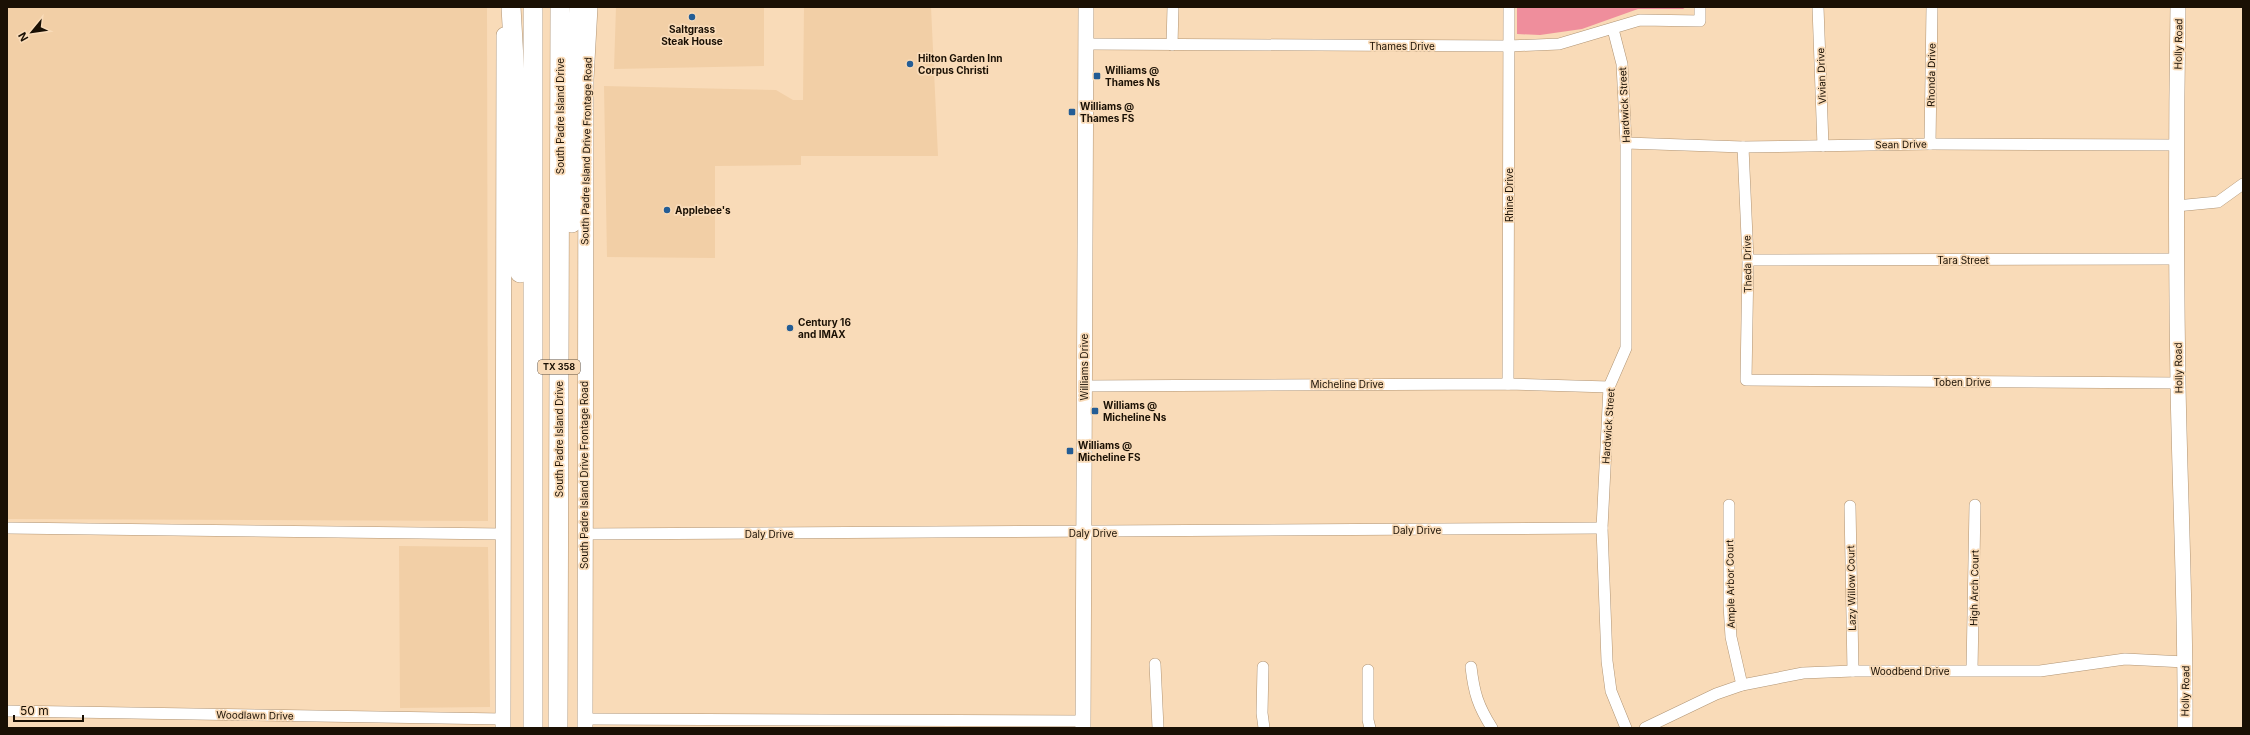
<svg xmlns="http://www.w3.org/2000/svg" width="2250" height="735" viewBox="0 0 2250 735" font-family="Inter,sans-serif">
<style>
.built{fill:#f2cfa6}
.green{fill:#ef8e9c}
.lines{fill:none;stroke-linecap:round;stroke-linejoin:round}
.street-casing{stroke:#b09474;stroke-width:12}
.secondary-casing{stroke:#b09474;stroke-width:16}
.highway-casing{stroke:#b09474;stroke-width:20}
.street{stroke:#fff;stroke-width:11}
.secondary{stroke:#fff;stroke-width:15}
.highway{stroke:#fff;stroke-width:19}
.poi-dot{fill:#245d95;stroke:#f9dbb8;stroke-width:1.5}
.labels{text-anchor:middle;stroke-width:3.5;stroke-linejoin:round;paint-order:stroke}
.shield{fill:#f9dbb8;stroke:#5d4d3a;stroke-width:1}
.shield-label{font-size:9px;font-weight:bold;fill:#1a1004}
.poi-label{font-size:10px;font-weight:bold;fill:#1a1004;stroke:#f9dbb8;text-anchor:start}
.street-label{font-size:10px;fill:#1a1004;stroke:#f9dbb8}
</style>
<rect width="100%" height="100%" fill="#f9dbb8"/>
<g class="built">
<path d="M7 7H487L488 521 7 519Z"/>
<path d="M616 7H764V66L614 69Z"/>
<path d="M804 7H931L938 156H801V165L715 166V258L607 257 604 86 776 90 793 100H803Z"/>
<path d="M399 546 488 547 490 707 400 708Z"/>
</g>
<path class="green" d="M1517 7H1686L1683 9H1638L1582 29 1540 35 1517 34Z"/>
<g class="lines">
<defs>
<g id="street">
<path d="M1818 7 1823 146"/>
<path d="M1613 29 1622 64 1626 143V348L1609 387 1602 528 1607 661 1611 691 1626 728"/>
<path d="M1086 44 1509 46 1559 44 1640 20 1700 21V7"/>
<path d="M1172 45 1173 7"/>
<path d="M1626 143 1743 147 1930 144 2176 145"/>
<path d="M1930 144 1932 7"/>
<path d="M1743 147 1748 260 1746 380 2178 383"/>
<path d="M2176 206 2218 202 2243 184"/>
<path d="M1748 260 2177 259"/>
<path d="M1508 384 1509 7"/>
<path d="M1084 386 1508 384 1609 387"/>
<path d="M1729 505V605L1731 637 1742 685"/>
<path d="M1850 506 1853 671"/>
<path d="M7 528 503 534"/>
<path d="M584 534 1602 528"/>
<path d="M1155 664 1158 728"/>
<path d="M1263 667 1262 713 1264 728"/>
<path d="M1471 667C1474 693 1478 706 1492 728"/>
<path d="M1368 670V720L1370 728"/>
<path d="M1972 670 1975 505"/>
<path d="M7 711 503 719"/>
<path d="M585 719 1083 721"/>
<path d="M1645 728 1716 694 1742 685 1803 673 1853 671H2040L2125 659 2185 662"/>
</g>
<g id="secondary">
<path d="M2178 7C2176 133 2176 258 2178 384 2180 499 2186 613 2185 728"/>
<path d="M503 728 504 35"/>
<path d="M585 728 586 79 590 7"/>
<path d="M1083 728 1086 7"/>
</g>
<g id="highway">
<path d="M511 7 517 113 520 273"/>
<path d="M533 7V728"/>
<path d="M572 223 575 59 579 7"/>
<path d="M558 728 560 7"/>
</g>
</defs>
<use href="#street" class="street-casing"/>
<use href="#secondary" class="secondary-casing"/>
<use href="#highway" class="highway-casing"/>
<use href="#street" class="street"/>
<use href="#secondary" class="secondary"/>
<use href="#highway" class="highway"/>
</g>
<g class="poi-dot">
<circle cx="692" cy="17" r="4"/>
<circle cx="910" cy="64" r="4"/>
<rect x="1093" y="72" width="8" height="8" rx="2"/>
<rect x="1068" y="108" width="8" height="8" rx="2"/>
<circle cx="667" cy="210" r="4"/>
<circle cx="790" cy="328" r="4"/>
<rect x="1091" y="407" width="8" height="8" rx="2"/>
<rect x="1066" y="447" width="8" height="8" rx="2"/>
</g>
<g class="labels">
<rect class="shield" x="538" y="360" width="42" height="14" rx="3"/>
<g class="shield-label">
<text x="559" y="370">TX 358</text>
</g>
<g class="poi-label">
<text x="692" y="33" text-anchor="middle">Saltgrass<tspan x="692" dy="12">Steak House</tspan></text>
<text x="918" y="62">Hilton Garden Inn<tspan x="918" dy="12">Corpus Christi</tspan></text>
<text x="1105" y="74">Williams @<tspan x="1105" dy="12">Thames Ns</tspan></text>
<text x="1080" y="110">Williams @<tspan x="1080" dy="12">Thames FS</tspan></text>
<text x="675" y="214">Applebee's</text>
<text x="798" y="326">Century 16<tspan x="798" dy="12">and IMAX</tspan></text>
<text x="1103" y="409">Williams @<tspan x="1103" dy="12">Micheline Ns</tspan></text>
<text x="1078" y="449">Williams @<tspan x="1078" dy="12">Micheline FS</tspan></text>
</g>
<g class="street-label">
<text transform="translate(2178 44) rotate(-89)" y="4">Holly Road</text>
<text x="1402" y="50">Thames Drive</text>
<text transform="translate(1931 75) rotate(-89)" y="4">Rhonda Drive</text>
<text transform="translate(1821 76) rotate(-92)" y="4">Vivian Drive</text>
<text transform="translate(1624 105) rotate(-93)" y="4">Hardwick Street</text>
<text transform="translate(560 116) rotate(-90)" y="4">South Padre Island Drive</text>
<text transform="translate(1901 144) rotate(-1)" y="4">Sean Drive</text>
<text transform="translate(586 151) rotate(-89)" y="4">South Padre Island Drive Frontage Road</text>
<text transform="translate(1509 195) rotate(-90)" y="4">Rhine Drive</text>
<text x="1963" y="264">Tara Street</text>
<text transform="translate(1747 264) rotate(-91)" y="4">Theda Drive</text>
<text transform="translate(1084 367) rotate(-90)" y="4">Williams Drive</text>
<text transform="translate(2178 368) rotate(-91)" y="4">Holly Road</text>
<text x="1962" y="386">Toben Drive</text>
<text x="1347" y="388">Micheline Drive</text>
<text transform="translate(1608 426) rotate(-86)" y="4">Hardwick Street</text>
<text transform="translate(559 439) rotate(-90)" y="4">South Padre Island Drive</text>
<text transform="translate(584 475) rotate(-90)" y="4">South Padre Island Drive Frontage Road</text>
<text x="1417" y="534">Daly Drive</text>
<text x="1093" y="537">Daly Drive</text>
<text x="769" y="538">Daly Drive</text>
<text transform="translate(1730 584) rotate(-91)" y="4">Ample Arbor Court</text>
<text transform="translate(1851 588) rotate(-91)" y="4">Lazy Willow Court</text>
<text transform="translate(1974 588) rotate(-89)" y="4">High Arch Court</text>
<text x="1910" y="675">Woodbend Drive</text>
<text transform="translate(2185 691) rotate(-89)" y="4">Holly Road</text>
<text transform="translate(255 715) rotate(1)" y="4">Woodlawn Drive</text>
</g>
</g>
<rect width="2250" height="735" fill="none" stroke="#1a1004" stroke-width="16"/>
<g transform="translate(32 32) rotate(241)" stroke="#f9dbb8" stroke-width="3" paint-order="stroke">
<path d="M0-3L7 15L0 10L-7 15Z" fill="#1a1004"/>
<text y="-6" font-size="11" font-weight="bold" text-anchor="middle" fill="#1a1004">N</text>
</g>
<path d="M14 715v6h69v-6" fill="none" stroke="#1a1004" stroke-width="2"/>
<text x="20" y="715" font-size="12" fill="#1a1004" stroke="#f9dbb8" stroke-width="3" paint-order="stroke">50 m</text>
</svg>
